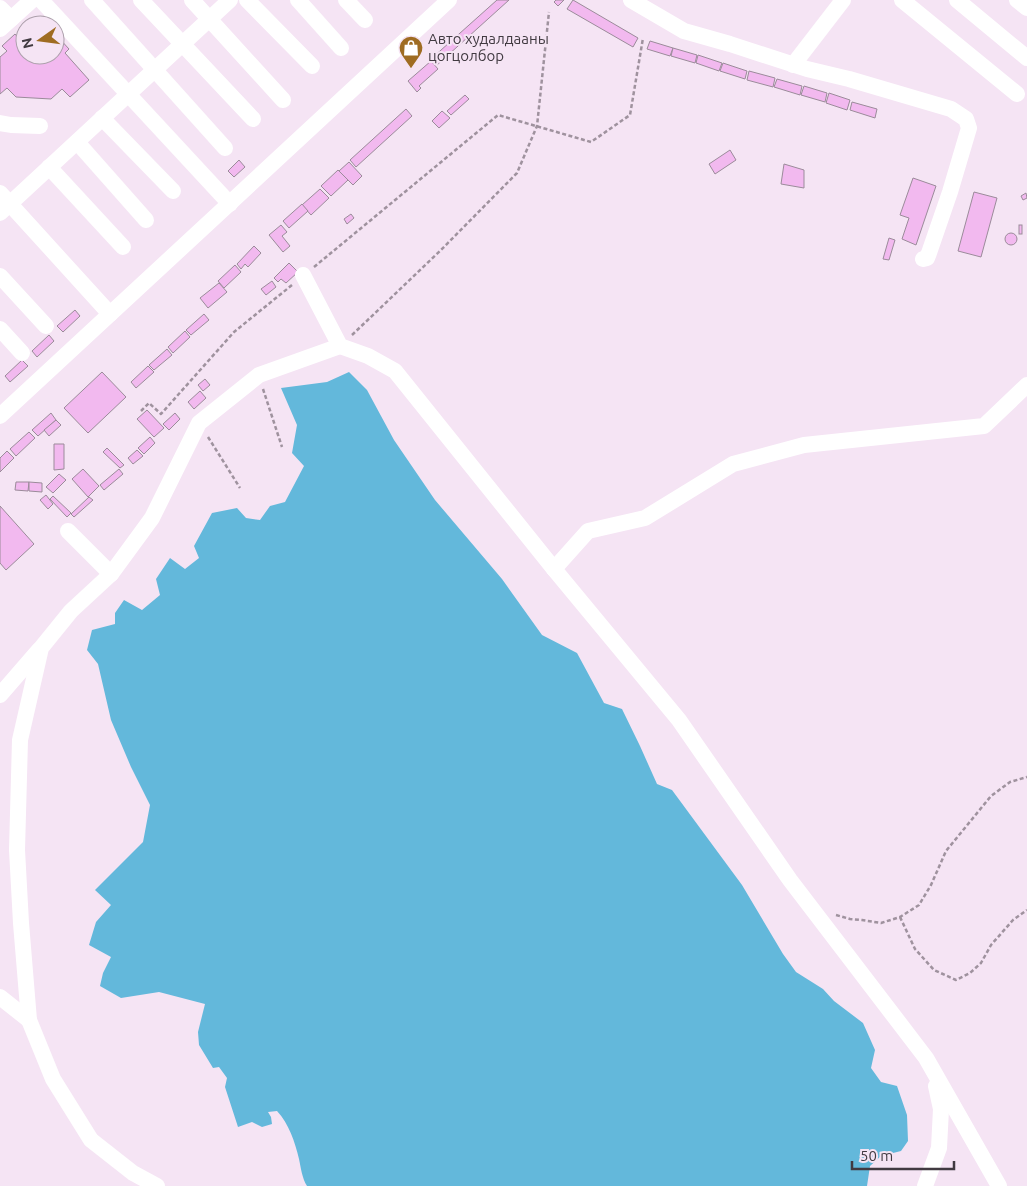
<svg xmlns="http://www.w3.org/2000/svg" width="1027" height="1186" viewBox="0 0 1027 1186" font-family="Ubuntu,sans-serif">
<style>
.water{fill:#63b8db}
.building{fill:#f2b9ef;stroke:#9b8b9a}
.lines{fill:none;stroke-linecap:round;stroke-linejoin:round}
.path{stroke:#9f929e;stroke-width:2.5;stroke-dasharray:4 2.5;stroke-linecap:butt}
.minor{stroke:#fff;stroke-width:16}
.labels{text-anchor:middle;stroke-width:4;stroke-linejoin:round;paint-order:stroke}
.poi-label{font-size:15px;fill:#413a41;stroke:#f5e4f4;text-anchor:start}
</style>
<rect width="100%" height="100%" fill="#f5e4f4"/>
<path class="water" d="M349 372 367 390 394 440 435 500 502 579 542 635 577 653 604 703 622 709 640 746 657 784 672 790 742 885 783 954 796 972 823 989 834 1001 863 1023 875 1050 871 1068 881 1082 897 1086 907 1115 908 1141 901 1151 881 1156 870 1166 867 1186H307C302 1178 301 1168 299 1159 295 1142 289 1124 277 1111L268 1112 271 1117 272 1124 262 1127 252 1122 238 1127 225 1087 227 1078 219 1067 213 1068 199 1045 198 1032 205 1004 159 992 121 998 100 986 103 973 111 957 89 945 96 922 111 905 95 890 143 842 150 805 131 767 111 720 98 664 87 650 92 630 115 624V613L124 600 142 610 160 595 156 579 170 558 185 569 199 558 194 546 212 513 237 508 246 518 260 520 270 506 285 502 304 466 292 453 297 425 281 388 327 382Z"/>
<g class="building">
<path d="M497 0H509L437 65 431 59Z"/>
<path d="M556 0H564L558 6 554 2Z"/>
<path d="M573 0 638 38 633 47 567 9Z"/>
<path d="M15 34 20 40H25V55H55V40L58 37 69 49 65 53 89 80 70 97 62 89 51 99 16 97 7 88 0 94V57L7 51 2 46Z"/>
<path d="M650 41 673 48 670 56 647 49Z"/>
<path d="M673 48 697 55 695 63 671 56Z"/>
<path d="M698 55 722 63 719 71 696 63Z"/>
<path d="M431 61 438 69 419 86 421 88 417 92 408 81Z"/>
<path d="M723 63 747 71 745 79 720 71Z"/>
<path d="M749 71 775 78 773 87 747 80Z"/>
<path d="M777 79 802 86 800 95 774 87Z"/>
<path d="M804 86 827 93 825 102 801 95Z"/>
<path d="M829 93 850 100 847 110 826 103Z"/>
<path d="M465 95 469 99 451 115 447 111Z"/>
<path d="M852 102 877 109 875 118 850 110Z"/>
<path d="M406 109 412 116 356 167 350 160Z"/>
<path d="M442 111 450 118 439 128 432 121Z"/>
<path d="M730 150 736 160 715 174 709 164Z"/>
<path d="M239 160 245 167 234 177 228 171Z"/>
<path d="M349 162 362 176 353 185 339 171Z"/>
<path d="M784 164 804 170V188L781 184Z"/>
<path d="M338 170 348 180 331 196 321 186Z"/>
<path d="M913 178 936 186 916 245 902 239 909 218 900 215Z"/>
<path d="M320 189 329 198 311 215 302 205Z"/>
<path d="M974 192 997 198 981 257 958 251Z"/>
<path d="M1026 193 1027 198 1023 200 1021 196Z"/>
<path d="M302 204 308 211 289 228 283 221Z"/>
<path d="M351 214 354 218 347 224 344 219Z"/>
<path d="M281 225 287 232 282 236 290 246 283 252 269 235Z"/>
<rect x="1019" y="225" width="3" height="9"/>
<circle cx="1011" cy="239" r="6"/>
<path d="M889 238 895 240 889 260 883 259Z"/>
<path d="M254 246 261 253 248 267 245 264 241 269 237 264Z"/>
<path d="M289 263 298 272 286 283 281 279 278 282 274 278Z"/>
<path d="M235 265 241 272 224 288 218 281Z"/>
<path d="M272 281 276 287 266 295 261 289Z"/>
<path d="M219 283 227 292 208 308 200 298Z"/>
<path d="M75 310 80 316 63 332 57 326Z"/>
<path d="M204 314 209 320 191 335 186 330Z"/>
<path d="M185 331 190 337 173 353 168 347Z"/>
<path d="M49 335 54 341 37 357 32 351Z"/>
<path d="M167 349 172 355 154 370 149 365Z"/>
<path d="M22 360 28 366 10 382 5 376Z"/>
<path d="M148 366 154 372 136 388 131 382Z"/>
<path d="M102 372 126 397 88 433 64 408Z"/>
<path d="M205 379 210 385 203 391 198 385Z"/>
<path d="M200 391 206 398 194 409 188 402Z"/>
<path d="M147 410 164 428 154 437 137 419Z"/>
<path d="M51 413 56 420 38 436 32 430Z"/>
<path d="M175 413 180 419 169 430 163 424Z"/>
<path d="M56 420 61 425 49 436 44 430Z"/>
<path d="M29 432 35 438 16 456 10 449Z"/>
<path d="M150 437 155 443 144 454 138 448Z"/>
<path d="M54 444H64V469L54 470Z"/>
<path d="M107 448 124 465 120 468 103 452Z"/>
<path d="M137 450 143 456 133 464 128 458Z"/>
<path d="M7 451 14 458 0 472V458Z"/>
<path d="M83 469 99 486 88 497 72 479Z"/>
<path d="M119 469 123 474 104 490 100 485Z"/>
<path d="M59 474 66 480 53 493 46 487Z"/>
<path d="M16 482H29L28 491 15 490Z"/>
<path d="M29 482 42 483V492L29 491Z"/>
<path d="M46 495 53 504 48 509 40 500Z"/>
<path d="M53 496 71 513 67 517 50 499Z"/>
<path d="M89 497 93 500 74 517 71 514Z"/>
<path d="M0 506 34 544 6 570 0 563Z"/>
</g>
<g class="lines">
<g class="path">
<path d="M314 267 498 115 591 142 630 115 643 38"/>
<path d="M352 335 440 251 517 173 537 126 549 12"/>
<path d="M263 389 282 447"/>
<path d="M141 411 149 403 161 414 234 332 292 285"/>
<path d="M208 437 240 488"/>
<path d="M836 915 850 919 862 920 881 923 900 917 919 905 931 885 946 851 991 796 1010 782 1027 777"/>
<path d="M900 917 915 949 934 970 956 980 970 973 981 963 991 945 1013 920 1027 910"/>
</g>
<g class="minor">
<path d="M41 0 230 204"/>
<path d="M92 0 225 148"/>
<path d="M141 0 253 119"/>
<path d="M192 0 283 100"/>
<path d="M247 0 312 66"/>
<path d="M298 0 341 48"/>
<path d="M346 0 365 20"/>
<path d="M631 0 684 31 730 44 807 69 849 79 951 109 966 119 969 128 950 192 929 253 927 258 923 259"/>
<path d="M902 0 1017 94"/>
<path d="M957 0 1027 58"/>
<path d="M1017 0 1027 8"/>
<path d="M0 8 11 19"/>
<path d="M0 29 32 0"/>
<path d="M793 65 843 0"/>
<path d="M102 118 173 191"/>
<path d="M0 123 11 125 40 126"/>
<path d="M77 142 146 220"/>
<path d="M49 167 123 247"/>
<path d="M0 193 110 314"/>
<path d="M0 213 230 0"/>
<path d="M303 275 340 346 368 356 395 371 554 569 679 720 790 880 926 1058 999 1186"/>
<path d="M0 276 46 326"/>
<path d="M0 329 22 353"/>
<path d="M0 416 449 0"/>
<path d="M68 531 111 574 71 611 41 648 20 740 17 850 21 923 29 1020 53 1079 91 1140 133 1173 157 1186"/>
<path d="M554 569 588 531 645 518 733 464 804 445 984 426 1027 385"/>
<path d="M111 574 152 518 199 423 259 375 340 346"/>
<path d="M0 695 39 650"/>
<path d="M0 997 29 1020"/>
<path d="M925 1186 939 1148 941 1109 936 1086"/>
</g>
</g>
<defs>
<symbol id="shop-pin" viewBox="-11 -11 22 30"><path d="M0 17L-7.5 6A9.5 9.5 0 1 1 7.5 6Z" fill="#9f6c22" stroke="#f5e4f4"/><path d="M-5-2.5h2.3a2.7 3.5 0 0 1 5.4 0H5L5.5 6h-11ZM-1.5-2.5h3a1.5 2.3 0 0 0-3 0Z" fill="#fff"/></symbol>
</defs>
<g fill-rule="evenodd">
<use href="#shop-pin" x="397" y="34" width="28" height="38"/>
</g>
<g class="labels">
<g class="poi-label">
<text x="428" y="44">Авто худалдааны<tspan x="428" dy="17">цогцолбор</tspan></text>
</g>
</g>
<g transform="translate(40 40) rotate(256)"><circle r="24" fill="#f5e4f4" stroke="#ada0ac"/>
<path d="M0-4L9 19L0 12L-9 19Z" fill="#9f6c22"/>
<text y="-8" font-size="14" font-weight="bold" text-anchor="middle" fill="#413a41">N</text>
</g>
<path d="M852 1161v8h102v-8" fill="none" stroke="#413a41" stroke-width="2.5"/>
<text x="860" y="1161" font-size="15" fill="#413a41" stroke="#f5e4f4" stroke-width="4" paint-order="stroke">50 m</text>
</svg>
